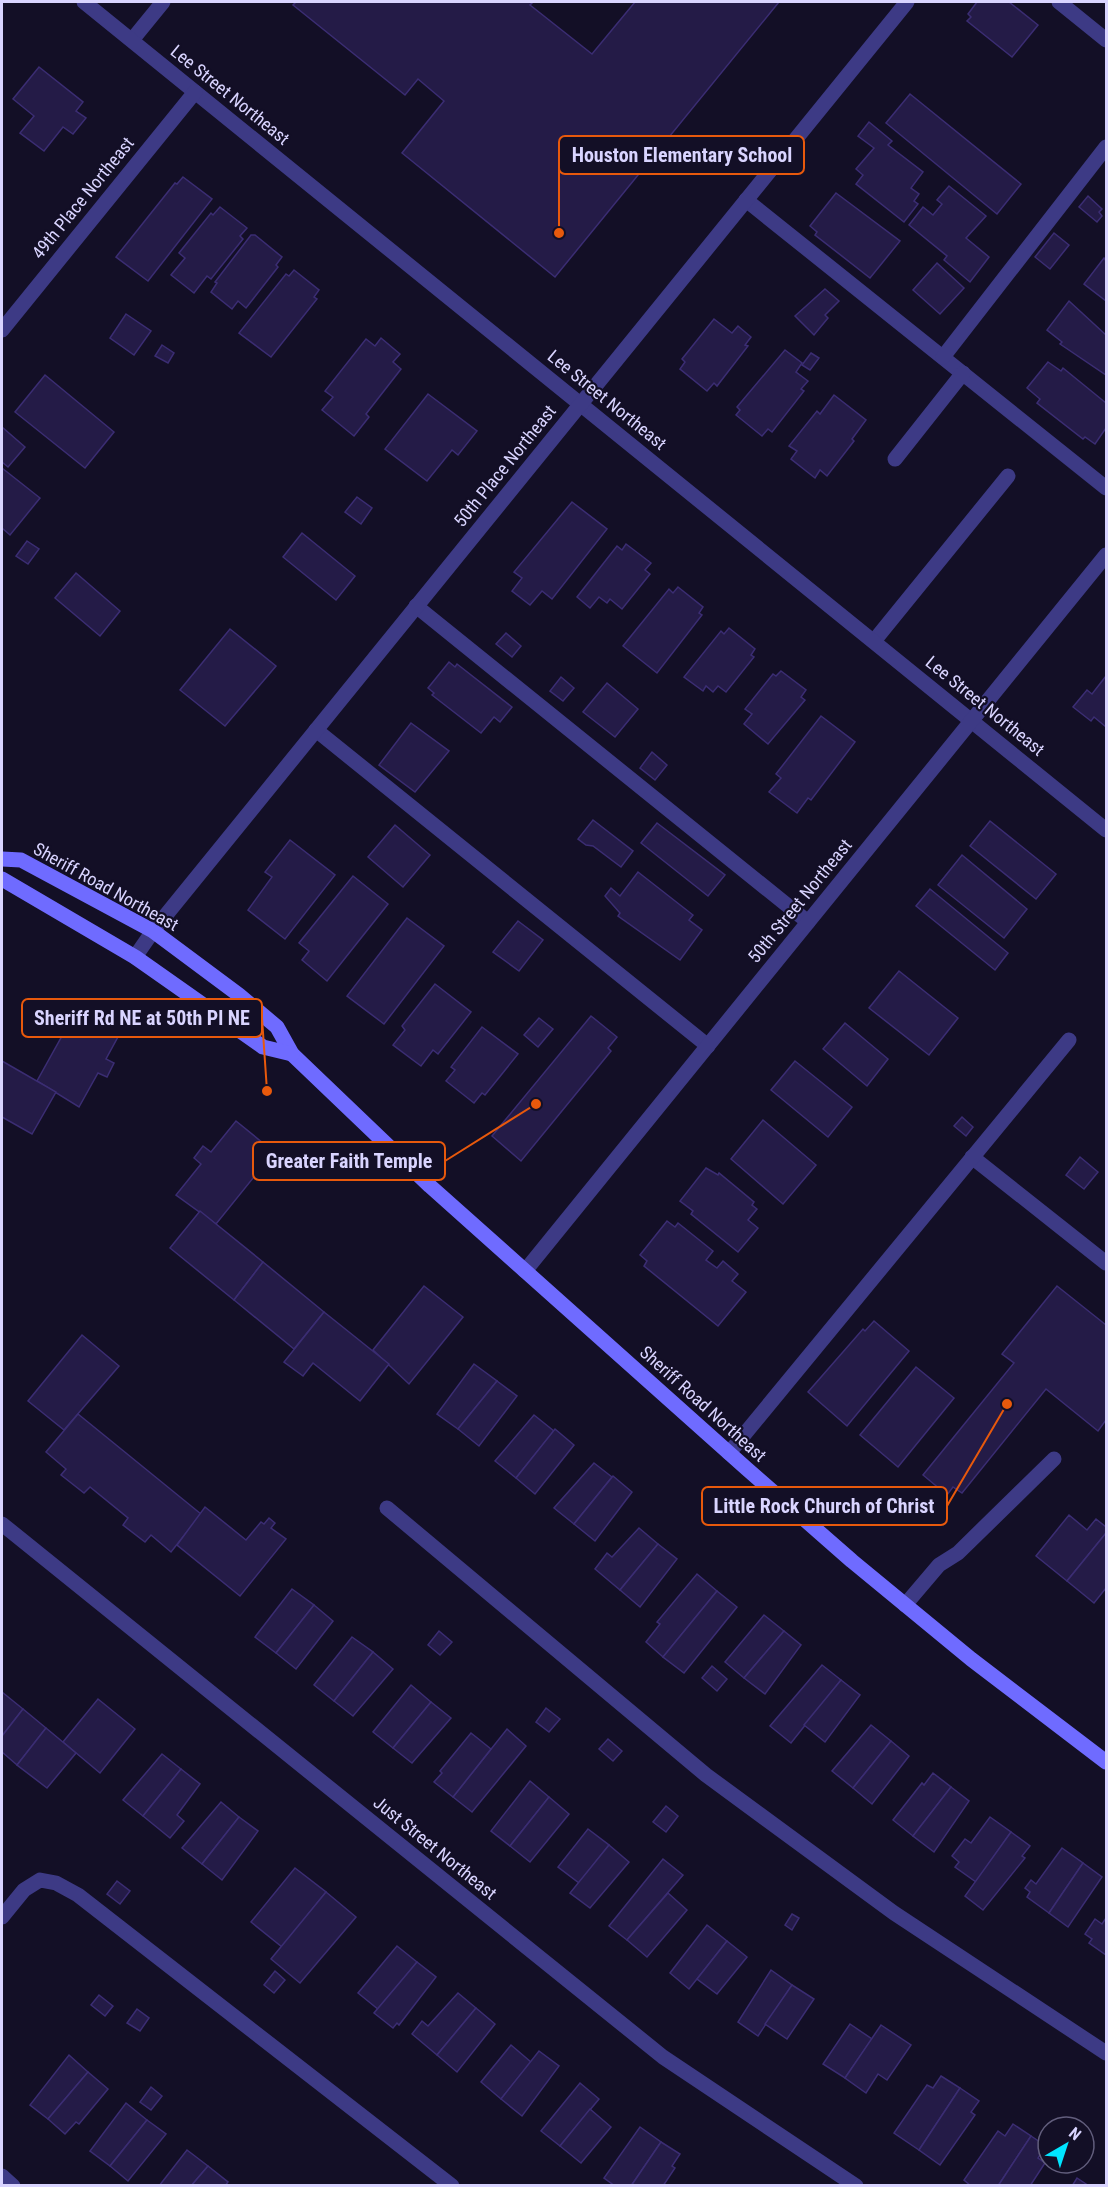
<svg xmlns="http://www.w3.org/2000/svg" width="1108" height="2187" viewBox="0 0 1108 2187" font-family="'Roboto Condensed',sans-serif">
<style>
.building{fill:#241b47;stroke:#3b2d73;stroke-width:1.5}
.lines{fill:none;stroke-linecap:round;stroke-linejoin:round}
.lane{stroke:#3d3a85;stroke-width:15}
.street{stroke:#3d3a85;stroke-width:15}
.secondary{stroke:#6f6bff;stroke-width:15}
.labels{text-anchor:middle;stroke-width:4.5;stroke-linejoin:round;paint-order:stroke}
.street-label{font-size:18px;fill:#d9d4ff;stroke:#130f26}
.leader{fill:none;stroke:#e8590c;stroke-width:2}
.callout-dot{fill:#e8590c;stroke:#130f26;stroke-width:2}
.callout{fill:#130f26;stroke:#e8590c;stroke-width:2}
.callout-label{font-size:20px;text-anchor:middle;font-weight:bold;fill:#d9d4ff}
</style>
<rect width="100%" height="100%" fill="#130f26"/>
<g class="building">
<path d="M296 2H533L530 5 592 54 635 2H779L555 277 402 153 444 101 418 79 405 95 293 5Z"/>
<path d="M977 2H1009L1038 25 1012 57 967 21 971 17 968 14Z"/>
<path d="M39 67 83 102 76 111 86 118 73 134 63 127 44 151 20 133 34 116 13 99Z"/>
<path d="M910 94 1021 184 997 214 886 123Z"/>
<path d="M869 122 892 141 888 145 923 172 911 188 919 194 914 201 918 204 904 222 856 184 863 175 856 169 874 148 858 136Z"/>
<path d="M183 177 212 199 148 281 116 257 175 183 177 184Z"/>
<path d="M949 186 986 216 966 238 989 257 970 282 944 260 947 256 909 225 923 207 933 215 942 204 937 200Z"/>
<path d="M836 193 900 241 870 278 815 235 817 232 810 226Z"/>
<path d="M1088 196 1102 209 1099 212 1102 216 1097 222 1079 207Z"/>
<path d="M220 207 247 228 240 236 243 239 211 279 207 276 194 293 171 275 185 258 179 253 211 213 213 215Z"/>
<path d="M1054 233 1069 245 1050 269 1035 257Z"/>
<path d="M251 235H255L282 257 276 265 278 267 246 308 238 301 232 309 211 292 217 283 215 282Z"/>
<path d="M1104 258 1106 261V301L1084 284Z"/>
<path d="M937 263 964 288 940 314 913 290Z"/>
<path d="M294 270 319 290 314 297 317 299 271 357 239 333 286 274 289 276Z"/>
<path d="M825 289 839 301 825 315 828 318 814 335 795 316Z"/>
<path d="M1069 301 1106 335V375L1060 344 1062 342 1047 330Z"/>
<path d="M126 314 151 331 134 355 110 338Z"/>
<path d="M714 319 732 333 738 326 751 337 745 345 748 346 717 386 714 383 707 391 680 369 685 362 682 359Z"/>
<path d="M381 338 400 354 393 362 401 369 366 414 369 417 354 436 322 410 333 397 325 391 366 339 375 346Z"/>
<path d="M162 345 174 353 168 363 155 356Z"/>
<path d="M785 350 802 363 796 372 808 381 801 389 804 391 772 432 768 429 762 436 736 415 740 410 737 407Z"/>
<path d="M811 353 819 358 810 370 802 365Z"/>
<path d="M1048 362 1061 371 1063 368 1106 403V428L1095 444 1085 437 1083 439 1037 403 1040 399 1027 388Z"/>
<path d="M45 375 114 432 85 468 15 412Z"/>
<path d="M428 394 477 431 458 455 452 450 427 481 385 449Z"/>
<path d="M834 395 866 420 852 439 854 441 827 476 820 470 815 478 791 459 797 451 789 446 817 411 820 414Z"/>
<path d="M2 427 25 447 8 467 2 462Z"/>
<path d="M2 468 40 498 10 535 2 528Z"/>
<path d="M357 497 372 508 361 524 345 512Z"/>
<path d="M572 502 607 529 552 599 542 591 530 605 512 591 522 578 514 572Z"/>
<path d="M302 533 355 576 336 600 283 557Z"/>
<path d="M27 541 39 549 28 564 16 556Z"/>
<path d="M626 544 651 563 645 570 650 574 622 609 610 599 607 603 599 597 590 608 577 597 617 546 622 550Z"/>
<path d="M76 573 120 611 100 636 55 598Z"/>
<path d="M678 587 703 607 699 613 702 615 657 673 623 646 669 589 673 593Z"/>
<path d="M729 628 755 649 751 655 754 657 726 692 718 686 713 692 706 686 703 691 684 677 721 631 724 634Z"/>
<path d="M230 629 276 666 225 726 180 690Z"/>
<path d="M506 633 521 646 512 657 496 644Z"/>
<path d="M449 662 455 667 457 664 512 707 500 722 494 717 481 733 432 695 434 693 428 688Z"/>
<path d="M781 671 806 690 801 697 805 700 768 744 744 724 752 714 745 709 773 674 776 676Z"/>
<path d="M1106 676V727L1094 717 1091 721 1073 707 1087 690 1092 694Z"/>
<path d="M561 677 574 688 563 701 550 691Z"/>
<path d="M607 683 638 709 615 737 583 712Z"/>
<path d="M821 716 855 742 811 800 808 798 797 813 769 792 781 778 776 774Z"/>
<path d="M411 723 449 751 415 792 379 765Z"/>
<path d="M652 752 667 765 655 780 640 768Z"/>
<path d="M593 820 633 851 621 867 593 846 586 845 578 839Z"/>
<path d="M990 821 1056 874 1036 899 970 846Z"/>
<path d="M657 823 725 875 708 896 641 843Z"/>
<path d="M395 825 430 855 403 887 368 857Z"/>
<path d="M290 840 335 875 285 939 248 910 272 877 265 872Z"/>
<path d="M962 855 1027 909 1004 938 938 885Z"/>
<path d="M638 872 693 915 689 920 702 930 680 960 618 916 620 913 605 896 611 888 620 896Z"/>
<path d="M353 876 388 904 327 981 302 960 309 951 299 943Z"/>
<path d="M930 889 1008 953 995 970 916 906Z"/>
<path d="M407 918 444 946 384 1024 347 996Z"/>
<path d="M518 921 543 940 519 971 493 952Z"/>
<path d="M899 971 958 1018 929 1055 869 1008Z"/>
<path d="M435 984 471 1012 438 1054 433 1050 421 1066 393 1045 405 1030 402 1026Z"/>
<path d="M82 1000 125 1024 106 1059 114 1063 107 1077 98 1073 79 1107 37 1081Z"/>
<path d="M591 1016 617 1037 608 1048 611 1051 521 1161 492 1136Z"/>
<path d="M539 1018 553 1029 538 1047 524 1035Z"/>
<path d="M845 1023 888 1059 867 1086 823 1049Z"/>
<path d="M482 1027 518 1054 485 1095 482 1093 474 1103 446 1081 455 1070 451 1067Z"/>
<path d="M2 1061 56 1092 32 1134 2 1117Z"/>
<path d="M795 1061 852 1107 828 1137 771 1090Z"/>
<path d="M962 1117 973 1127 966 1136 954 1126Z"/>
<path d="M763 1120 816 1165 783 1204 731 1159Z"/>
<path d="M236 1121 274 1152 216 1224 176 1195 201 1164 194 1158 203 1146 211 1152Z"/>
<path d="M1080 1157 1098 1172 1084 1189 1066 1175Z"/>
<path d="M706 1168 718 1175 719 1173 754 1202 752 1205 757 1209 748 1220 758 1228 738 1252 691 1214 693 1211 680 1201Z"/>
<path d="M200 1211 263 1262 234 1300 170 1248Z"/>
<path d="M667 1221 675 1227 678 1223 713 1251 706 1260 717 1268 723 1261 738 1274 732 1281 746 1292 718 1326 644 1266 647 1261 640 1255Z"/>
<path d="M263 1262 324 1312 294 1349 234 1300Z"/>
<path d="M424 1286 463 1317 409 1384 373 1350Z"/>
<path d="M1057 1286 1106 1325V1420L1098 1431 1046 1389 962 1493 953 1487 947 1495 923 1475 1014 1363 1002 1354Z"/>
<path d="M324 1312 389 1364 360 1401 313 1363 303 1376 284 1362Z"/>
<path d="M874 1321 909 1351 847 1426 808 1392 863 1329 865 1331Z"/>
<path d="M82 1335 119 1366 64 1430 28 1401Z"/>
<path d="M474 1364 497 1381 458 1429 437 1414Z"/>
<path d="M916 1367 954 1398 898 1467 860 1435Z"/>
<path d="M497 1381 517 1396 479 1446 458 1429Z"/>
<path d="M78 1414 201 1514 171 1552 151 1535 145 1542 123 1525 128 1518 90 1487 84 1493 61 1475 66 1469 46 1452Z"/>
<path d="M534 1415 554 1431 516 1478 495 1461Z"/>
<path d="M555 1429 574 1445 535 1494 516 1478Z"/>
<path d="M594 1463 612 1477 574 1524 554 1508Z"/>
<path d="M613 1476 632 1492 595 1541 574 1524Z"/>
<path d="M205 1507 246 1540 261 1522 264 1524 269 1518 275 1523 271 1528 286 1539 240 1596 177 1545Z"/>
<path d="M1069 1515 1087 1530 1096 1519 1106 1527V1533L1067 1581 1036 1556Z"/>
<path d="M639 1528 658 1544 620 1590 595 1569 607 1553 612 1557Z"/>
<path d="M1106 1533V1588L1094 1603 1067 1581Z"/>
<path d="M658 1544 677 1559 640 1607 620 1590Z"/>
<path d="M697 1574 717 1591 663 1657 646 1642 660 1624 657 1622Z"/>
<path d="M292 1589 314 1605 276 1653 255 1637Z"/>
<path d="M717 1591 737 1607 684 1673 663 1657Z"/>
<path d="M314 1605 333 1621 296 1669 276 1653Z"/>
<path d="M764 1615 784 1631 744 1678 725 1662Z"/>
<path d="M439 1631 452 1642 440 1655 428 1645Z"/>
<path d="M784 1631 801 1645 765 1694 744 1678Z"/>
<path d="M352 1637 373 1652 334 1701 314 1685Z"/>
<path d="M373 1652 393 1669 353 1716 334 1701Z"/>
<path d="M822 1665 841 1680 791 1743 770 1726Z"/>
<path d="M712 1666 727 1679 717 1691 702 1678Z"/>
<path d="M841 1680 860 1695 825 1742 804 1725Z"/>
<path d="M411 1685 431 1702 393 1748 373 1732Z"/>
<path d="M2 1692 23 1709 2 1736Z"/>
<path d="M98 1699 135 1729 100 1773 63 1742Z"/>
<path d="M431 1702 451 1718 412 1763 393 1748Z"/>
<path d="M546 1708 560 1719 549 1732 536 1722Z"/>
<path d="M23 1709 46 1728 17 1765 2 1752V1736Z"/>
<path d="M871 1725 891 1741 853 1788 832 1771Z"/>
<path d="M46 1728 76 1753 47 1788 17 1765Z"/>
<path d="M507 1729 526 1746 472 1812 453 1797Z"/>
<path d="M471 1733 491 1749 453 1797 434 1782 442 1773 440 1771Z"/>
<path d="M608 1739 622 1751 613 1761 599 1749Z"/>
<path d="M891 1741 909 1756 872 1804 853 1788Z"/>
<path d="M162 1754 181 1769 143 1816 123 1800Z"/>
<path d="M181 1769 200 1784 177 1815 184 1821 170 1838 143 1816Z"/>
<path d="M933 1773 951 1787 913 1836 893 1820 922 1783 924 1785Z"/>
<path d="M530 1781 549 1797 510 1846 491 1831Z"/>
<path d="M951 1787 969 1801 934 1852 913 1836Z"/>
<path d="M549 1797 569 1814 530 1862 510 1846Z"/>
<path d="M221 1802 239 1817 202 1864 182 1848Z"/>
<path d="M666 1806 678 1816 666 1832 653 1822Z"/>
<path d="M239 1817 258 1831 222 1880 202 1864Z"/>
<path d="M990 1817 1011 1832 976 1882 955 1867 959 1862 952 1856 965 1839 971 1843Z"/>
<path d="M588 1829 609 1845 579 1883 558 1867Z"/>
<path d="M1011 1832 1030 1846 1022 1856 1025 1858 983 1910 965 1896Z"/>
<path d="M609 1845 629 1862 590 1908 570 1893Z"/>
<path d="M1062 1848 1083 1863 1049 1913 1027 1897 1030 1892 1025 1888 1031 1880 1036 1884Z"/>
<path d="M663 1859 683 1875 627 1940 609 1926Z"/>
<path d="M1083 1863 1102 1877 1068 1927 1049 1913Z"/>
<path d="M295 1868 326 1892 282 1947 251 1922Z"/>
<path d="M117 1881 130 1891 120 1904 107 1894Z"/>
<path d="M326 1892 356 1917 300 1983 271 1959Z"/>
<path d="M668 1893 687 1910 647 1957 627 1940Z"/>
<path d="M792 1914 799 1918 792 1930 785 1925Z"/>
<path d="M1106 1918V1955L1089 1943 1092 1939 1085 1934 1095 1919 1102 1924Z"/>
<path d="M707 1925 727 1941 689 1989 670 1973Z"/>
<path d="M727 1941 747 1957 717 1994 697 1979Z"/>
<path d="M397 1946 417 1962 379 2010 358 1993Z"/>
<path d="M417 1962 436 1977 399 2025 397 2023 393 2028 374 2013Z"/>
<path d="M771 1970 792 1985 758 2036 738 2022Z"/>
<path d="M275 1971 285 1980 274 1993 264 1985Z"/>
<path d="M792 1985 814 1999 787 2039 765 2024Z"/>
<path d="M458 1993 476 2008 437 2055 412 2034 422 2021 428 2026Z"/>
<path d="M99 1995 113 2006 105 2016 91 2005Z"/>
<path d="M476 2008 495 2024 457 2072 437 2055Z"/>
<path d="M137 2009 149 2018 140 2031 127 2023Z"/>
<path d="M850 2024 872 2039 845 2078 823 2064Z"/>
<path d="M881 2025 911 2045 887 2080 878 2074 866 2093 845 2078Z"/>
<path d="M511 2045 531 2062 501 2099 481 2082Z"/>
<path d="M539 2051 559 2066 522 2116 501 2099Z"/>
<path d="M69 2055 88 2072 48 2119 30 2105Z"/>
<path d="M88 2072 108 2089 79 2124 76 2122 65 2134 48 2119Z"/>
<path d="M941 2076 960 2088 919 2150 894 2133 927 2085 933 2088Z"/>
<path d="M580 2083 599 2099 560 2146 541 2131Z"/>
<path d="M151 2087 162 2096 151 2110 140 2102Z"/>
<path d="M960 2088 979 2101 971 2112 975 2115 940 2165 919 2150Z"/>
<path d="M126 2103 147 2120 110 2166 90 2151Z"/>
<path d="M590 2109 611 2127 581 2163 560 2146Z"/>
<path d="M147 2120 166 2134 128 2181 110 2166Z"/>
<path d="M1013 2124 1031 2136 998 2186H971L964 2180 998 2131 1005 2136Z"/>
<path d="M640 2127 661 2142 631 2186H615L604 2178Z"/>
<path d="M1031 2136 1046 2146 1038 2158 1045 2163 1030 2186H998Z"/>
<path d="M661 2142 680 2154 672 2166 675 2168 663 2186H631Z"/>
<path d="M187 2150 208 2166 191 2186H159Z"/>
<path d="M208 2166 228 2182 225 2186H191Z"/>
<path d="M1077 2178 1089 2186H1072Z"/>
</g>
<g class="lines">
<g class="lane">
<path d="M1059 2 1106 40"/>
<path d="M132 40 163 2"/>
<path d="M746 200 1106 488"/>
<path d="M943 357 1106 147"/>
<path d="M895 459 963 373"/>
<path d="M416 606 808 922"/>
<path d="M874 641 1008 476"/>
<path d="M316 730 708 1046"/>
<path d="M972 1157 1106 1263"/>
<path d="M729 1453 1069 1040"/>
<path d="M387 1508 706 1775 894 1913 1106 2053"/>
<path d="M905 1605 939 1565 958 1553 1054 1459"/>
<path d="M2 1917 24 1890 40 1880 56 1883 78 1895 452 2186"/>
</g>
<g class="street">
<path d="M84 2 1106 830"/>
<path d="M2 330 195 92"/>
<path d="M135 957 153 931 907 2"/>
<path d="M525 1271 1106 555"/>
<path d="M2 1524 663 2057 856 2186"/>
<path d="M2 2176 13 2186"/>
</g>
<g class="secondary">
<path d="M2 859 21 860 153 931 239 995 277 1027 292 1054 430 1186 747 1469 852 1561 971 1659 1106 1762"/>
<path d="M2 879 135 957 263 1047 292 1054"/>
</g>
</g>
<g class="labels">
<g class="street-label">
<text transform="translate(230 95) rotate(39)" y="6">Lee Street Northeast</text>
<text transform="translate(83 198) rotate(-51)" y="6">49th Place Northeast</text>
<text transform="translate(607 400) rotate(39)" y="6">Lee Street Northeast</text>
<text transform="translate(505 466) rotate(-51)" y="6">50th Place Northeast</text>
<text transform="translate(985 706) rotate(39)" y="6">Lee Street Northeast</text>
<text transform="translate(106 887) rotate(29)" y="6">Sheriff Road Northeast</text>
<text transform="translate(800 901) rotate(-51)" y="6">50th Street Northeast</text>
<text transform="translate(703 1404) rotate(42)" y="6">Sheriff Road Northeast</text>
<text transform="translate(435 1848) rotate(39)" y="6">Just Street Northeast</text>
</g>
</g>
<path class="leader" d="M559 233L559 155M267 1091L262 1018M536 1104L445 1161M1007 1404L947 1506"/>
<g class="callout-dot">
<circle cx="559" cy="233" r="6"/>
<circle cx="267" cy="1091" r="6"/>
<circle cx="536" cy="1104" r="6"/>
<circle cx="1007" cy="1404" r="6"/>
</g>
<g class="callout">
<rect x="559" y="136" width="245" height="38" rx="6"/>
<rect x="22" y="999" width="240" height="38" rx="6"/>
<rect x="253" y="1142" width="192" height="38" rx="6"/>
<rect x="702" y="1487" width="245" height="38" rx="6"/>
</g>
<g class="callout-label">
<text x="682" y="162">Houston Elementary School</text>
<text x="142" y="1025">Sheriff Rd NE at 50th Pl NE</text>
<text x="349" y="1168">Greater Faith Temple</text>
<text x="824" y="1513">Little Rock Church of Christ</text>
</g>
<rect width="1108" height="2187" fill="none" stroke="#d9d4ff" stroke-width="6"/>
<g transform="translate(1066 2145) rotate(39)"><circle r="28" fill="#130f26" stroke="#625e7d" stroke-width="1.5"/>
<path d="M0-4.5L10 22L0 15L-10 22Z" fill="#00e5ff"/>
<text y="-9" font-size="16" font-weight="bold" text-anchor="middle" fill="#d9d4ff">N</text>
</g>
</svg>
